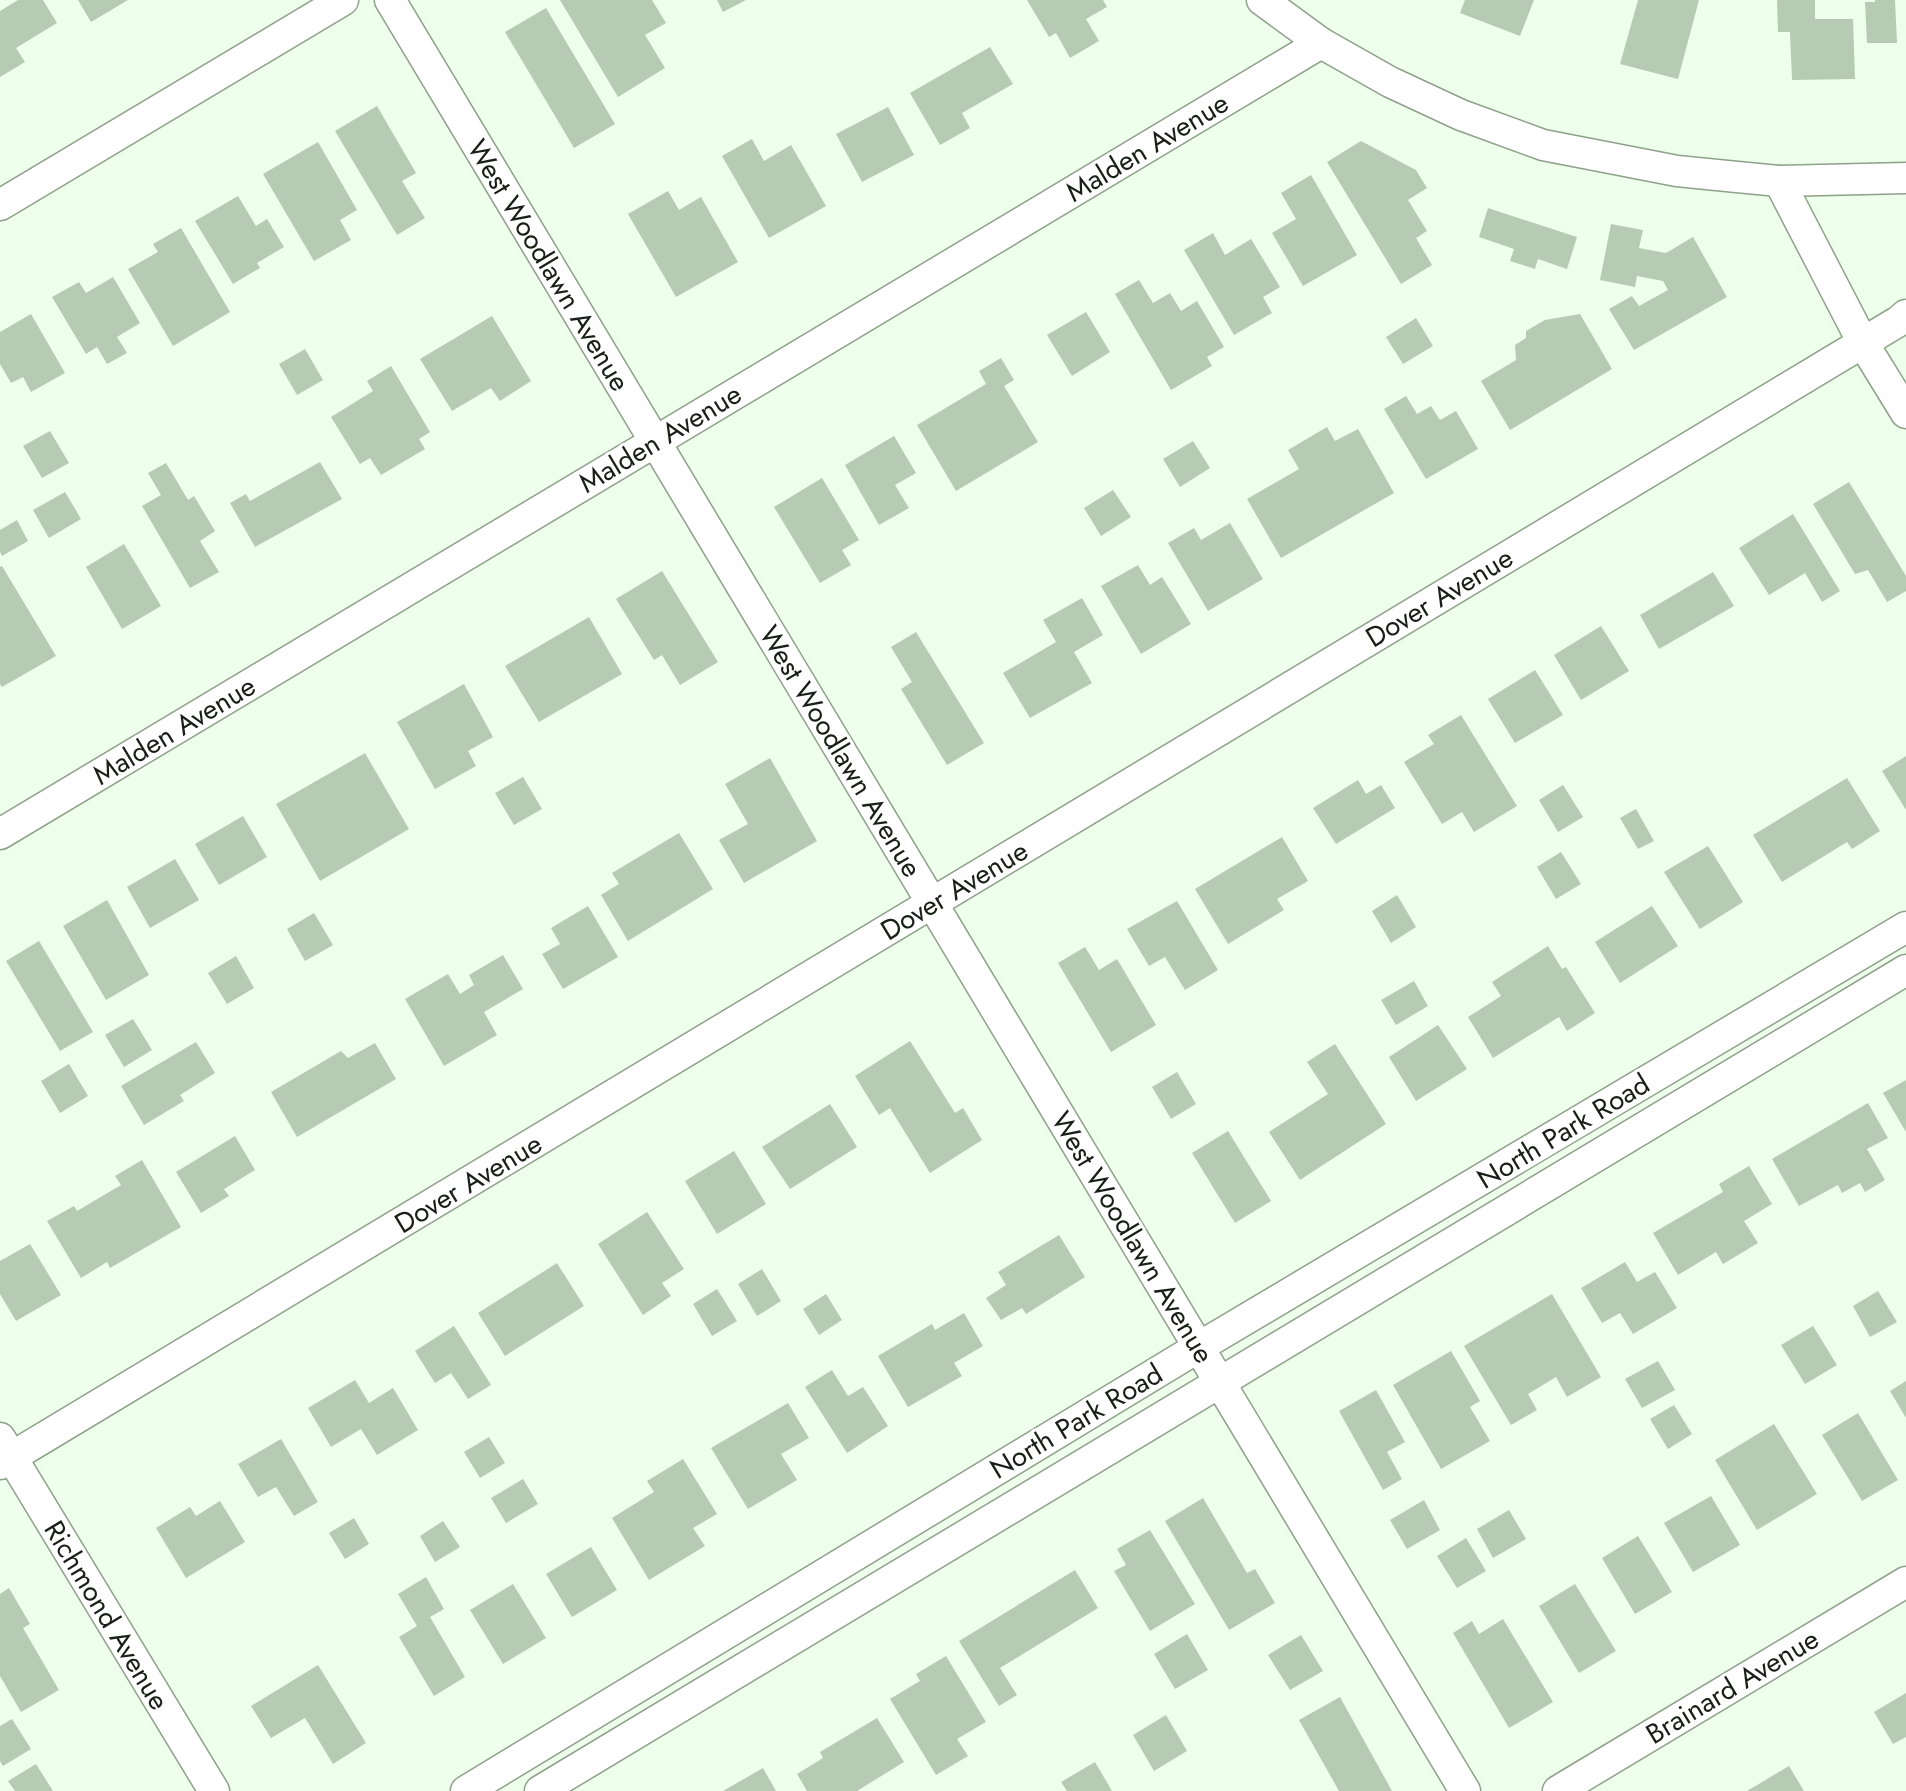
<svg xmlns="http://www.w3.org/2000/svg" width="1906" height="1791" viewBox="0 0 1906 1791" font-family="Jost,sans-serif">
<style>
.building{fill:#b7cbb4}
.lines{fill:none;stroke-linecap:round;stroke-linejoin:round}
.minor-casing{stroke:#8ea18a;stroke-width:33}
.minor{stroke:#fff;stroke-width:30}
.labels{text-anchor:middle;stroke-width:6;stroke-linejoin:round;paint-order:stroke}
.street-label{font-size:28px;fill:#171f16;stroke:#fff}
</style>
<rect width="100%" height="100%" fill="#eeffeb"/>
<g class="building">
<path d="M18 0H43L57 23 16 48 25 62 0 77V11Z"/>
<path d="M78 0H128L91 22Z"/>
<path d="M560 0H652L666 23 645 35 665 68 618 97Z"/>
<path d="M717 0H746L723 12Z"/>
<path d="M1027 0H1103L1107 7 1086 19 1099 41 1070 58 1056 33 1049 37Z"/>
<path d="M1465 0H1534L1520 36 1460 13Z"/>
<path d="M1638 0H1699L1678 79 1620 64Z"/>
<path d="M1777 0H1815V19H1853L1855 79 1792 80 1790 32H1778Z"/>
<path d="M1875 0H1895L1897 43H1867L1865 2H1875Z"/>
<path d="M546 8 615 124 574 148 505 32Z"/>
<path d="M990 47 1013 84 962 113 970 128 940 145 910 93Z"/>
<path d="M377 106 416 173 402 181 425 218 397 235 335 131Z"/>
<path d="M888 107 914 155 862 182 836 134Z"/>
<path d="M752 139 764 161 791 145 826 206 769 238 722 156Z"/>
<path d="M1361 141 1416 170 1427 188 1408 200 1427 231 1416 238 1432 265 1401 284 1327 162Z"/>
<path d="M318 142 357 210 340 220 351 240 314 261 263 174Z"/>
<path d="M1311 175 1357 255 1303 286 1272 233 1296 219 1281 193Z"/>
<path d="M668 191 679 210 701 197 738 262 676 297 628 214Z"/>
<path d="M238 196 256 226 267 219 284 247 257 263 260 268 233 284 195 221Z"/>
<path d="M1488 208 1577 237 1567 269 1538 259 1535 269 1510 261 1514 249 1479 237Z"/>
<path d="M1611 224 1643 230 1639 248 1666 253 1693 237 1727 297 1634 350 1609 309 1632 296 1639 306 1668 290 1663 281 1637 276 1635 287 1600 280Z"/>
<path d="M181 228 230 312 173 346 128 269 158 252 153 244Z"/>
<path d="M1213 233 1225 255 1251 239 1280 287 1263 297 1272 313 1234 335 1184 250Z"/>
<path d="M113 277 140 323 117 337 127 353 107 364 97 347 86 354 52 297 79 282 86 293Z"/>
<path d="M1139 280 1153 303 1170 293 1181 311 1197 301 1224 347 1207 357 1212 366 1171 390 1115 294Z"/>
<path d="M1086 312 1110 352 1072 376 1047 335Z"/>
<path d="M31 314 65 373 31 392 23 377 11 383 0 364V332Z"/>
<path d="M1580 314 1612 369 1510 430 1481 381 1516 360 1515 345 1526 338V331L1545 320Z"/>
<path d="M492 316 531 381 500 401 491 388 452 411 420 359Z"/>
<path d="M1416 318 1433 346 1403 364 1386 337Z"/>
<path d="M305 349 323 380 297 395 279 364Z"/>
<path d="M1001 358 1014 380 1004 386 1038 442 956 491 917 425 986 384 979 371Z"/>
<path d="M391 366 430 432 419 439 425 449 381 475 370 458 360 464 331 417 373 391 367 381Z"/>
<path d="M1406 396 1417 414 1431 406 1440 420 1456 411 1478 449 1426 479 1384 409Z"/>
<path d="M1327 427 1335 441 1358 429 1394 493 1281 558 1247 499 1299 469 1288 450Z"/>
<path d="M50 431 69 463 42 478 23 446Z"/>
<path d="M894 436 916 473 895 485 909 508 879 525 845 465Z"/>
<path d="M1193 441 1210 468 1180 487 1163 459Z"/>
<path d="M320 462 342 499 255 547 230 503 246 494 250 501Z"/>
<path d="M166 463 188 500 194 496 215 531 200 541 219 572 190 588 142 506 161 495 148 473Z"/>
<path d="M822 478 859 540 842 550 851 565 820 583 774 507Z"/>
<path d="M1849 482 1906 576V591L1887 602 1868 570 1855 574 1813 504Z"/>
<path d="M1113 490 1131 517 1101 536 1084 508Z"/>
<path d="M65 492 81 519 49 538 33 510Z"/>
<path d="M1793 514 1840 591 1822 602 1805 573 1769 595 1739 548Z"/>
<path d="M17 520 28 541 2 556 0 552V530Z"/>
<path d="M1230 523 1263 579 1208 611 1168 543 1194 528 1201 540Z"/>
<path d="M124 544 161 606 122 629 86 567Z"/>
<path d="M1138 565 1150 585 1162 577 1191 624 1141 654 1101 586Z"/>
<path d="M2 566 56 656 2 687 0 684V567Z"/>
<path d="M662 571 718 662 680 685 662 655 654 660 616 599Z"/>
<path d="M1713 572 1734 606 1659 649 1640 615Z"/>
<path d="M1082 598 1103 635 1074 652 1092 683 1030 718 1003 673 1056 642 1043 620Z"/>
<path d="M589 617 622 674 539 722 505 666Z"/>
<path d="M1601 626 1629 671 1581 700 1554 655Z"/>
<path d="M916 632 984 743 947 765 901 689 912 682 891 647Z"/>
<path d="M1535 670 1563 715 1515 743 1488 699Z"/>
<path d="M464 684 493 737 468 751 476 766 435 789 397 722Z"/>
<path d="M1461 715 1517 806 1474 832 1462 812 1442 824 1404 762 1434 744 1428 735Z"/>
<path d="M365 753 409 829 320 881 276 804Z"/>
<path d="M1906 756V810L1882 771Z"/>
<path d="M770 758 817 841 744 883 719 840 748 824 725 784Z"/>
<path d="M523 777 542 809 514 825 495 793Z"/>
<path d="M1847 778 1880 831 1852 849 1847 842 1782 882 1753 835Z"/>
<path d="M1358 780 1366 794 1381 785 1395 808 1336 844 1313 808Z"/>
<path d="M1563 785 1583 817 1558 832 1539 800Z"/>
<path d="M1636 809 1654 841 1638 849 1620 818Z"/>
<path d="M243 816 267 857 219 885 195 844Z"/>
<path d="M679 833 713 889 628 941 601 895 619 884 612 873Z"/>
<path d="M1282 837 1308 881 1277 899 1284 910 1228 944 1195 889Z"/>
<path d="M1708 846 1743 902 1700 929 1664 872Z"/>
<path d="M1561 852 1581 884 1556 899 1537 867Z"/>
<path d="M175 859 199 900 150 928 127 887Z"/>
<path d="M1397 895 1416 927 1391 943 1372 911Z"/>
<path d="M107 900 149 975 106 1000 63 926Z"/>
<path d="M1177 901 1218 970 1185 990 1165 957 1149 966 1127 929Z"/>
<path d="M588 906 618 957 563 989 542 954 560 944 551 928Z"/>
<path d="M1652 906 1678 946 1620 983 1595 942Z"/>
<path d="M314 913 333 945 305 961 287 929Z"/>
<path d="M39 941 93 1032 60 1051 6 961Z"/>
<path d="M1548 946 1562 969 1566 967 1595 1013 1567 1031 1559 1017 1493 1058 1468 1017 1501 996 1492 982Z"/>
<path d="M1085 947 1099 970 1117 959 1156 1025 1111 1052 1058 963Z"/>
<path d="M503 955 523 989 484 1012 497 1035 444 1066 405 999 448 974 460 994 474 985 469 975Z"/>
<path d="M236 956 254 988 227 1004 208 973Z"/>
<path d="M1414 981 1428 1006 1396 1025 1381 1000Z"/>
<path d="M133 1019 152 1050 124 1067 105 1035Z"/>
<path d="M1438 1025 1467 1069 1416 1101 1389 1057Z"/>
<path d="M910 1041 955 1113 963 1108 982 1140 930 1173 890 1108 879 1115 855 1076Z"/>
<path d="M196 1042 215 1073 180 1095 184 1101 144 1125 121 1086Z"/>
<path d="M375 1043 396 1079 297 1137 271 1092 341 1051 348 1058Z"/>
<path d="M1335 1044 1386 1124 1300 1180 1269 1132 1328 1094 1307 1062Z"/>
<path d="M69 1064 88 1096 60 1113 41 1081Z"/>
<path d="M1177 1072 1196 1104 1171 1119 1152 1087Z"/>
<path d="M1906 1080V1132L1883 1093Z"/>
<path d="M1868 1103 1888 1138 1867 1149 1885 1180 1865 1192 1860 1183 1842 1193 1838 1185 1799 1206 1772 1159Z"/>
<path d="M830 1104 857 1147 790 1189 762 1147Z"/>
<path d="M1228 1131 1271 1201 1235 1223 1192 1153Z"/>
<path d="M235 1136 255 1170 224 1189 229 1196 201 1213 176 1172Z"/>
<path d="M734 1151 766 1204 717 1234 685 1181Z"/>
<path d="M142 1160 181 1227 110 1268 107 1262 81 1278 47 1221 74 1206 77 1211 121 1185 115 1176Z"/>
<path d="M1749 1166 1772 1204 1744 1221 1758 1243 1723 1264 1716 1252 1678 1275 1653 1233 1723 1192 1719 1184Z"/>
<path d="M647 1212 684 1269 662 1283 671 1296 643 1315 598 1244Z"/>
<path d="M1059 1235 1085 1277 1026 1314 1022 1308 1001 1320 986 1298 1006 1285 998 1272Z"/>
<path d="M30 1244 61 1295 16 1321 0 1294V1261Z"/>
<path d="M1625 1262 1637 1282 1655 1272 1677 1308 1633 1334 1620 1313 1602 1323 1581 1288Z"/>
<path d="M557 1263 584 1306 505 1356 478 1313Z"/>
<path d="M762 1269 781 1301 757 1316 738 1284Z"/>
<path d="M717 1289 737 1321 712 1336 693 1304Z"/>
<path d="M1878 1291 1897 1322 1870 1337 1853 1306Z"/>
<path d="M826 1294 842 1320 819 1335 803 1309Z"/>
<path d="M1552 1294 1601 1377 1567 1397 1556 1377 1528 1394 1537 1410 1511 1425 1464 1346Z"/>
<path d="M964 1313 983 1346 954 1363 962 1376 908 1407 878 1356 932 1324 935 1330Z"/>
<path d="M454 1326 491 1385 468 1399 451 1373 435 1383 415 1351Z"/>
<path d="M1813 1326 1837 1365 1805 1384 1781 1345Z"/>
<path d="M1451 1351 1480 1401 1470 1407 1490 1441 1441 1469 1393 1385Z"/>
<path d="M1658 1361 1675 1390 1642 1408 1625 1379Z"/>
<path d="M832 1370 848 1396 863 1387 888 1426 847 1453 805 1387Z"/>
<path d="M355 1380 369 1403 393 1388 418 1430 377 1455 361 1429 331 1447 308 1408Z"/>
<path d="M1906 1381V1418L1890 1391Z"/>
<path d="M1376 1390 1405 1442 1387 1452 1402 1479 1383 1490 1339 1411Z"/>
<path d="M788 1403 809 1438 781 1454 797 1480 748 1509 711 1448Z"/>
<path d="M1674 1405 1692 1434 1668 1449 1650 1419Z"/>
<path d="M1858 1413 1898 1480 1862 1501 1822 1435Z"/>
<path d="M1774 1424 1817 1494 1757 1530 1715 1460Z"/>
<path d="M489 1437 505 1463 480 1478 464 1452Z"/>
<path d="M281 1439 318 1502 294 1516 276 1487 258 1497 238 1464Z"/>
<path d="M683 1459 717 1514 693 1528 705 1546 649 1580 612 1518 654 1492 647 1481Z"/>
<path d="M523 1479 538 1504 506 1523 491 1498Z"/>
<path d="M1711 1496 1740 1545 1693 1572 1664 1523Z"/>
<path d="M1203 1498 1247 1573 1255 1569 1275 1603 1229 1630 1165 1521Z"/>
<path d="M1424 1500 1440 1530 1407 1549 1390 1520Z"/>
<path d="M220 1501 245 1542 186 1578 156 1528 190 1507 196 1516Z"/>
<path d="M1509 1510 1526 1539 1493 1558 1477 1529Z"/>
<path d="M354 1518 369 1544 345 1559 329 1533Z"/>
<path d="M443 1521 460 1547 435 1562 420 1536Z"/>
<path d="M1150 1530 1195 1604 1150 1631 1114 1571 1126 1565 1117 1549Z"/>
<path d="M1638 1536 1672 1592 1635 1614 1602 1558Z"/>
<path d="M1466 1538 1486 1571 1457 1588 1437 1556Z"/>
<path d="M591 1547 617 1590 572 1617 546 1574Z"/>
<path d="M1075 1570 1098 1608 1000 1668 1017 1695 999 1706 959 1641Z"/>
<path d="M426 1577 444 1609 430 1617 465 1677 434 1696 399 1637 417 1626 398 1594Z"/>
<path d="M513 1584 546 1638 503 1664 470 1610Z"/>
<path d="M1575 1584 1616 1651 1579 1673 1539 1606Z"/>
<path d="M9 1588 30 1624 23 1628 59 1690 21 1712 0 1676V1594Z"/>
<path d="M1503 1619 1553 1702 1509 1728 1453 1633 1472 1621 1479 1634Z"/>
<path d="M1187 1634 1208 1670 1175 1689 1154 1654Z"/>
<path d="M1301 1635 1323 1671 1290 1690 1268 1655Z"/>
<path d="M946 1656 986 1722 957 1739 968 1756 936 1775 890 1699 920 1681 916 1674Z"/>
<path d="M318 1665 366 1743 333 1764 305 1718 271 1738 251 1706Z"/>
<path d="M1906 1693V1737L1893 1744 1874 1712Z"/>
<path d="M1340 1697 1392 1791H1339L1299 1720Z"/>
<path d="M1166 1715 1187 1751 1154 1771 1133 1735Z"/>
<path d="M877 1718 904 1762 857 1791H807L797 1774 823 1758 820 1752Z"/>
<path d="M12 1719 31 1749 3 1766 0 1761V1726Z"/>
<path d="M1095 1762 1112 1791H1067L1061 1782Z"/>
<path d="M36 1764 53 1791H15L8 1781Z"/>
<path d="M1789 1766 1804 1791H1747Z"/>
<path d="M763 1768 776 1791H723Z"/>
</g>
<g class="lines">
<defs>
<g id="minor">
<path d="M390 0 1465 1791"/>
<path d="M1262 0 1321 43 1390 82 1461 115 1543 145 1677 171 1727 176 1779 181 1906 178"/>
<path d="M1779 181 1863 343 1906 413"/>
<path d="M0 205 343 0"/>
<path d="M0 834 1321 43"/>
<path d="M0 1438 214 1791"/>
<path d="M0 1464 1899 321 1906 315"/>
<path d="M466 1791 1199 1347 1906 927"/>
<path d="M540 1791 1906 970"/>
<path d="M1558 1791 1906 1582"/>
</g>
</defs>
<use href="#minor" class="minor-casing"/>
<use href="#minor" class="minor"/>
</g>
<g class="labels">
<g class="street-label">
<text transform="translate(1147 147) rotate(-31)" y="10">Malden Avenue</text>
<text transform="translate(549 265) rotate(59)" y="10">West Woodlawn Avenue</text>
<text transform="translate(660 438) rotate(-31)" y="10">Malden Avenue</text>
<text transform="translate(1439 597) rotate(-31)" y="10">Dover Avenue</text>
<text transform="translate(174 730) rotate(-31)" y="10">Malden Avenue</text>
<text transform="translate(841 751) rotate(59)" y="10">West Woodlawn Avenue</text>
<text transform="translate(954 890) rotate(-31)" y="10">Dover Avenue</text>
<text transform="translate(1563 1131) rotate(-31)" y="10">North Park Road</text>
<text transform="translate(468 1183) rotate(-31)" y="10">Dover Avenue</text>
<text transform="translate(1133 1237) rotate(59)" y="10">West Woodlawn Avenue</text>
<text transform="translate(1076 1421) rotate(-31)" y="10">North Park Road</text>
<text transform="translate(107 1615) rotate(59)" y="10">Richmond Avenue</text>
<text transform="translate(1732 1686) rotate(-31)" y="10">Brainard Avenue</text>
</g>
</g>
</svg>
